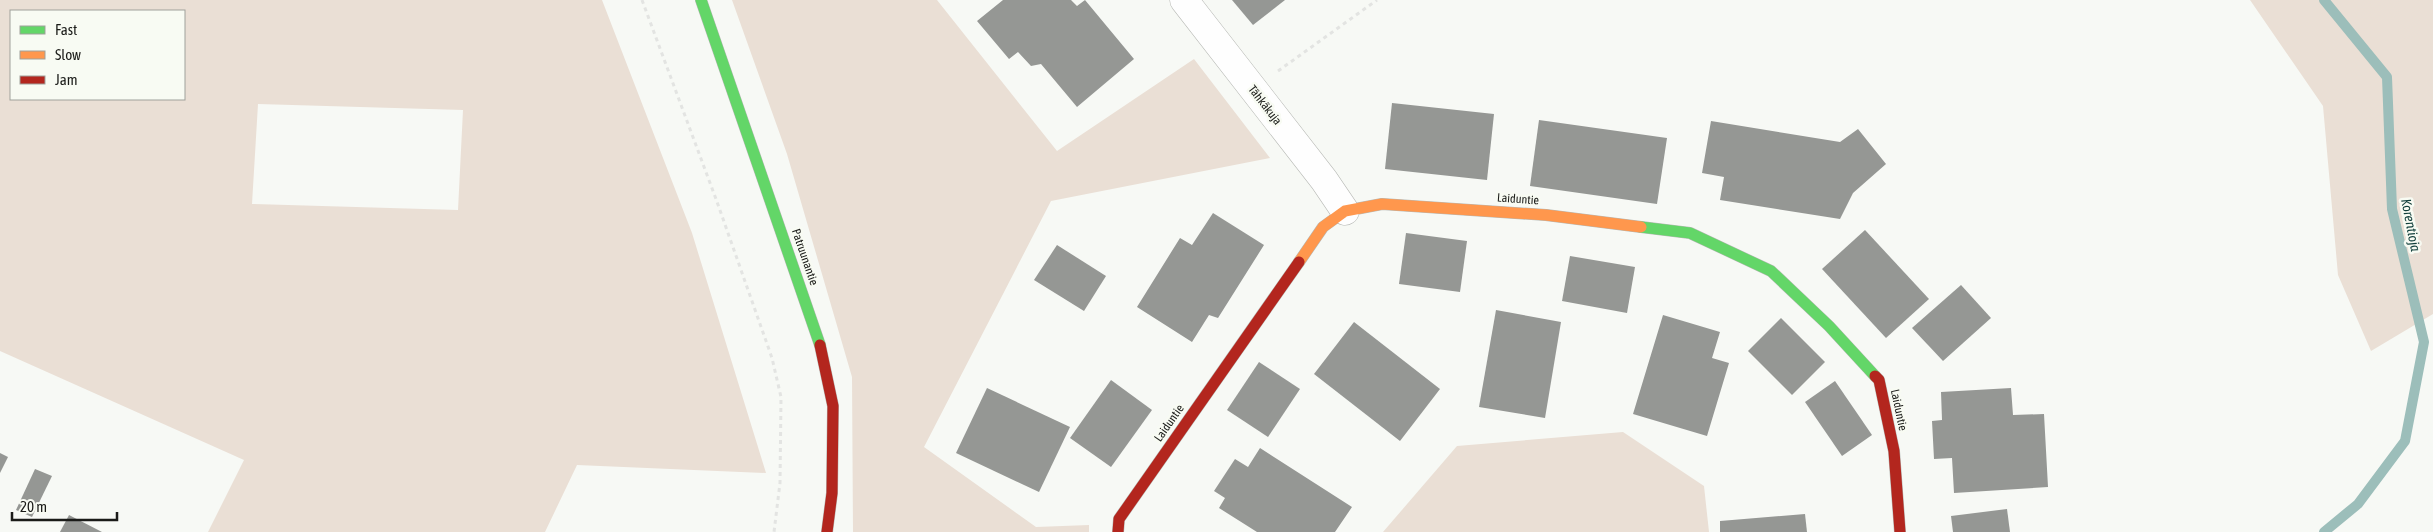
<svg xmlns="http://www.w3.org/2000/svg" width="2433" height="532" viewBox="0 0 2433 532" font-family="'Asap Condensed',sans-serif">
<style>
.green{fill:#eadfd5;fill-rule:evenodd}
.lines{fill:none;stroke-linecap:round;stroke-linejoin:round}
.stream{stroke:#9cbeba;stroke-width:10}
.building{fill:#959794}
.street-casing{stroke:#b6b8b4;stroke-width:29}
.fast-casing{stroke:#b6b8b4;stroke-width:12}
.slow-casing{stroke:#b6b8b4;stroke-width:12}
.jam-casing{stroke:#b6b8b4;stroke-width:12}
.path{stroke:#e3e4e2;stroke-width:3;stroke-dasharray:4 4;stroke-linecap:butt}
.street{stroke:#fefefe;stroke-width:28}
.fast{stroke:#63d668;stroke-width:11}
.slow{stroke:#ff974d;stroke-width:11}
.jam{stroke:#b3261e;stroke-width:11}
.labels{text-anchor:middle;stroke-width:5;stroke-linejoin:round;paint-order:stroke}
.street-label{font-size:12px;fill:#1a1b18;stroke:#f8fbf3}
.water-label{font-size:14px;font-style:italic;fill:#103e3a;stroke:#f8fbf3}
</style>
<rect width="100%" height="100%" fill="#f7f9f5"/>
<g class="green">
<path d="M0 0H602L692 233 766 473 577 465 545 532H208L244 460 0 351ZM11 11H184V99H11ZM258 104 463 110 458 210 252 204Z"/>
<path d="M732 0H937L1057 151 1194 59 1270 158 1051 201 924 447 1036 527 1089 525V532H853L852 377 787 154Z"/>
<path d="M2250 0H2433V314L2371 351 2338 275 2323 106Z"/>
<path d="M1623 432 1704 486 1709 532H1383L1457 446Z"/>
</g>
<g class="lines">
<path class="stream" d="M2324 0 2387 77 2392 209 2424 342 2405 441 2358 504 2324 532"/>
</g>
<g class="building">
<path d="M1003 0H1071L1077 6 1085 0 1134 59 1077 107 1041 64 1031 66 1018 52 1009 59 977 21Z"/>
<path d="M1232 0H1285L1253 25Z"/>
<path d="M1392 103 1494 114 1487 180 1385 169Z"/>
<path d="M1539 120 1667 138 1657 204 1530 186Z"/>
<path d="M1711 121 1840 142 1858 129 1886 164 1853 193 1840 219 1720 200 1724 177 1702 173Z"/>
<path d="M1213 213 1264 245 1218 318 1209 315 1192 342 1137 307 1180 238 1192 245Z"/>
<path d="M1865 230 1929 299 1886 338 1822 269Z"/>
<path d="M1406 233 1467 241 1460 292 1399 284Z"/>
<path d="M1057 245 1106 276 1084 311 1034 280Z"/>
<path d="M1570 256 1635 267 1627 313 1562 301Z"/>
<path d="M1961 285 1991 318 1943 361 1912 328Z"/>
<path d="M1496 310 1561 322 1545 418 1479 407Z"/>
<path d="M1663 315 1720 332 1712 358 1729 363 1707 436 1633 414Z"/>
<path d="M1781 318 1825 362 1792 395 1748 351Z"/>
<path d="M1354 322 1440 389 1400 441 1314 374Z"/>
<path d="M1259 362 1300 389 1268 437 1227 410Z"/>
<path d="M1111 380 1152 410 1111 467 1070 438Z"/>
<path d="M1835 381 1872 435 1842 456 1805 402Z"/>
<path d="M987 388 1070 427 1039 492 956 453Z"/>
<path d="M2011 388 2013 415 2044 414 2048 487 1954 493 1952 458 1934 459 1932 421 1942 420 1941 392Z"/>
<path d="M1260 448 1352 507 1335 532H1257L1219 508 1225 498 1214 491 1235 459 1248 467Z"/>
<path d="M0 453 8 457 0 473Z"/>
<path d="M35 469 52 476 32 517 16 510Z"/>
<path d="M2007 509 2010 532H1953L1951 516Z"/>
<path d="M1805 514 1807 532H1720V521Z"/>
<path d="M69 515 102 532H60Z"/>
</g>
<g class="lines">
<defs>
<path id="street" d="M1184 0 1324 180 1345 211"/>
<g id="fast">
<path d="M701 0 820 345"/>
<path d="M1641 227 1690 233 1771 271 1829 326 1875 376"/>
</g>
<path id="slow" d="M1299 262 1323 227 1345 211 1382 204 1546 215 1641 227"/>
<g id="jam">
<path d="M820 345 833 406 832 493 827 532"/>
<path d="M1875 376 1879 380 1894 451 1900 532"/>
<path d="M1118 532 1119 519 1299 262"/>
</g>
</defs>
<use href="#street" class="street-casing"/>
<use href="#fast" class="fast-casing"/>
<use href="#slow" class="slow-casing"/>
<use href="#jam" class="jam-casing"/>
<g class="path">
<path d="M642 0 716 199 772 358 781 397 780 483 774 532"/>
<path d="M1278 71 1377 0"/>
</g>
<use href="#street" class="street"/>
<use href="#fast" class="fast"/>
<use href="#slow" class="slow"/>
<use href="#jam" class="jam"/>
</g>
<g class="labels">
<g class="street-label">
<text transform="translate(1265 105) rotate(52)" y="4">Tähkäkuja</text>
<text transform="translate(1518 199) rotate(4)" y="4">Laiduntie</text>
<text transform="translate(805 257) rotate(71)" y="4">Patruunantie</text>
<text transform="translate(1899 410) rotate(78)" y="4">Laiduntie</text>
<text transform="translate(1169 423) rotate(-55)" y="4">Laiduntie</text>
</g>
<g class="water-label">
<text transform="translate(2411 225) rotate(79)" y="5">Korentioja</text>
</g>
</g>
<rect x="10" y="10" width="175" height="90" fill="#f8fbf3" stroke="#9fa19b"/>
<rect x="20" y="26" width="25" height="8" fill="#63d668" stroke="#9fa19b"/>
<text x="55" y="35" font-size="15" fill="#1a1b18">Fast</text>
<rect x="20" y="51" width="25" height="8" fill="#ff974d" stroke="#9fa19b"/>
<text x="55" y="60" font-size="15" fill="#1a1b18">Slow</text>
<rect x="20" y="76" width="25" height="8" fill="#b3261e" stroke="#9fa19b"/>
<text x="55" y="85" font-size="15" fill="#1a1b18">Jam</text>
<path d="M12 512v8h105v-8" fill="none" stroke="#1a1b18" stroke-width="2.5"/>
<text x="20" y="512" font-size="15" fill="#1a1b18" stroke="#f8fbf3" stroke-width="4" paint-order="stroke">20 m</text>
</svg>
